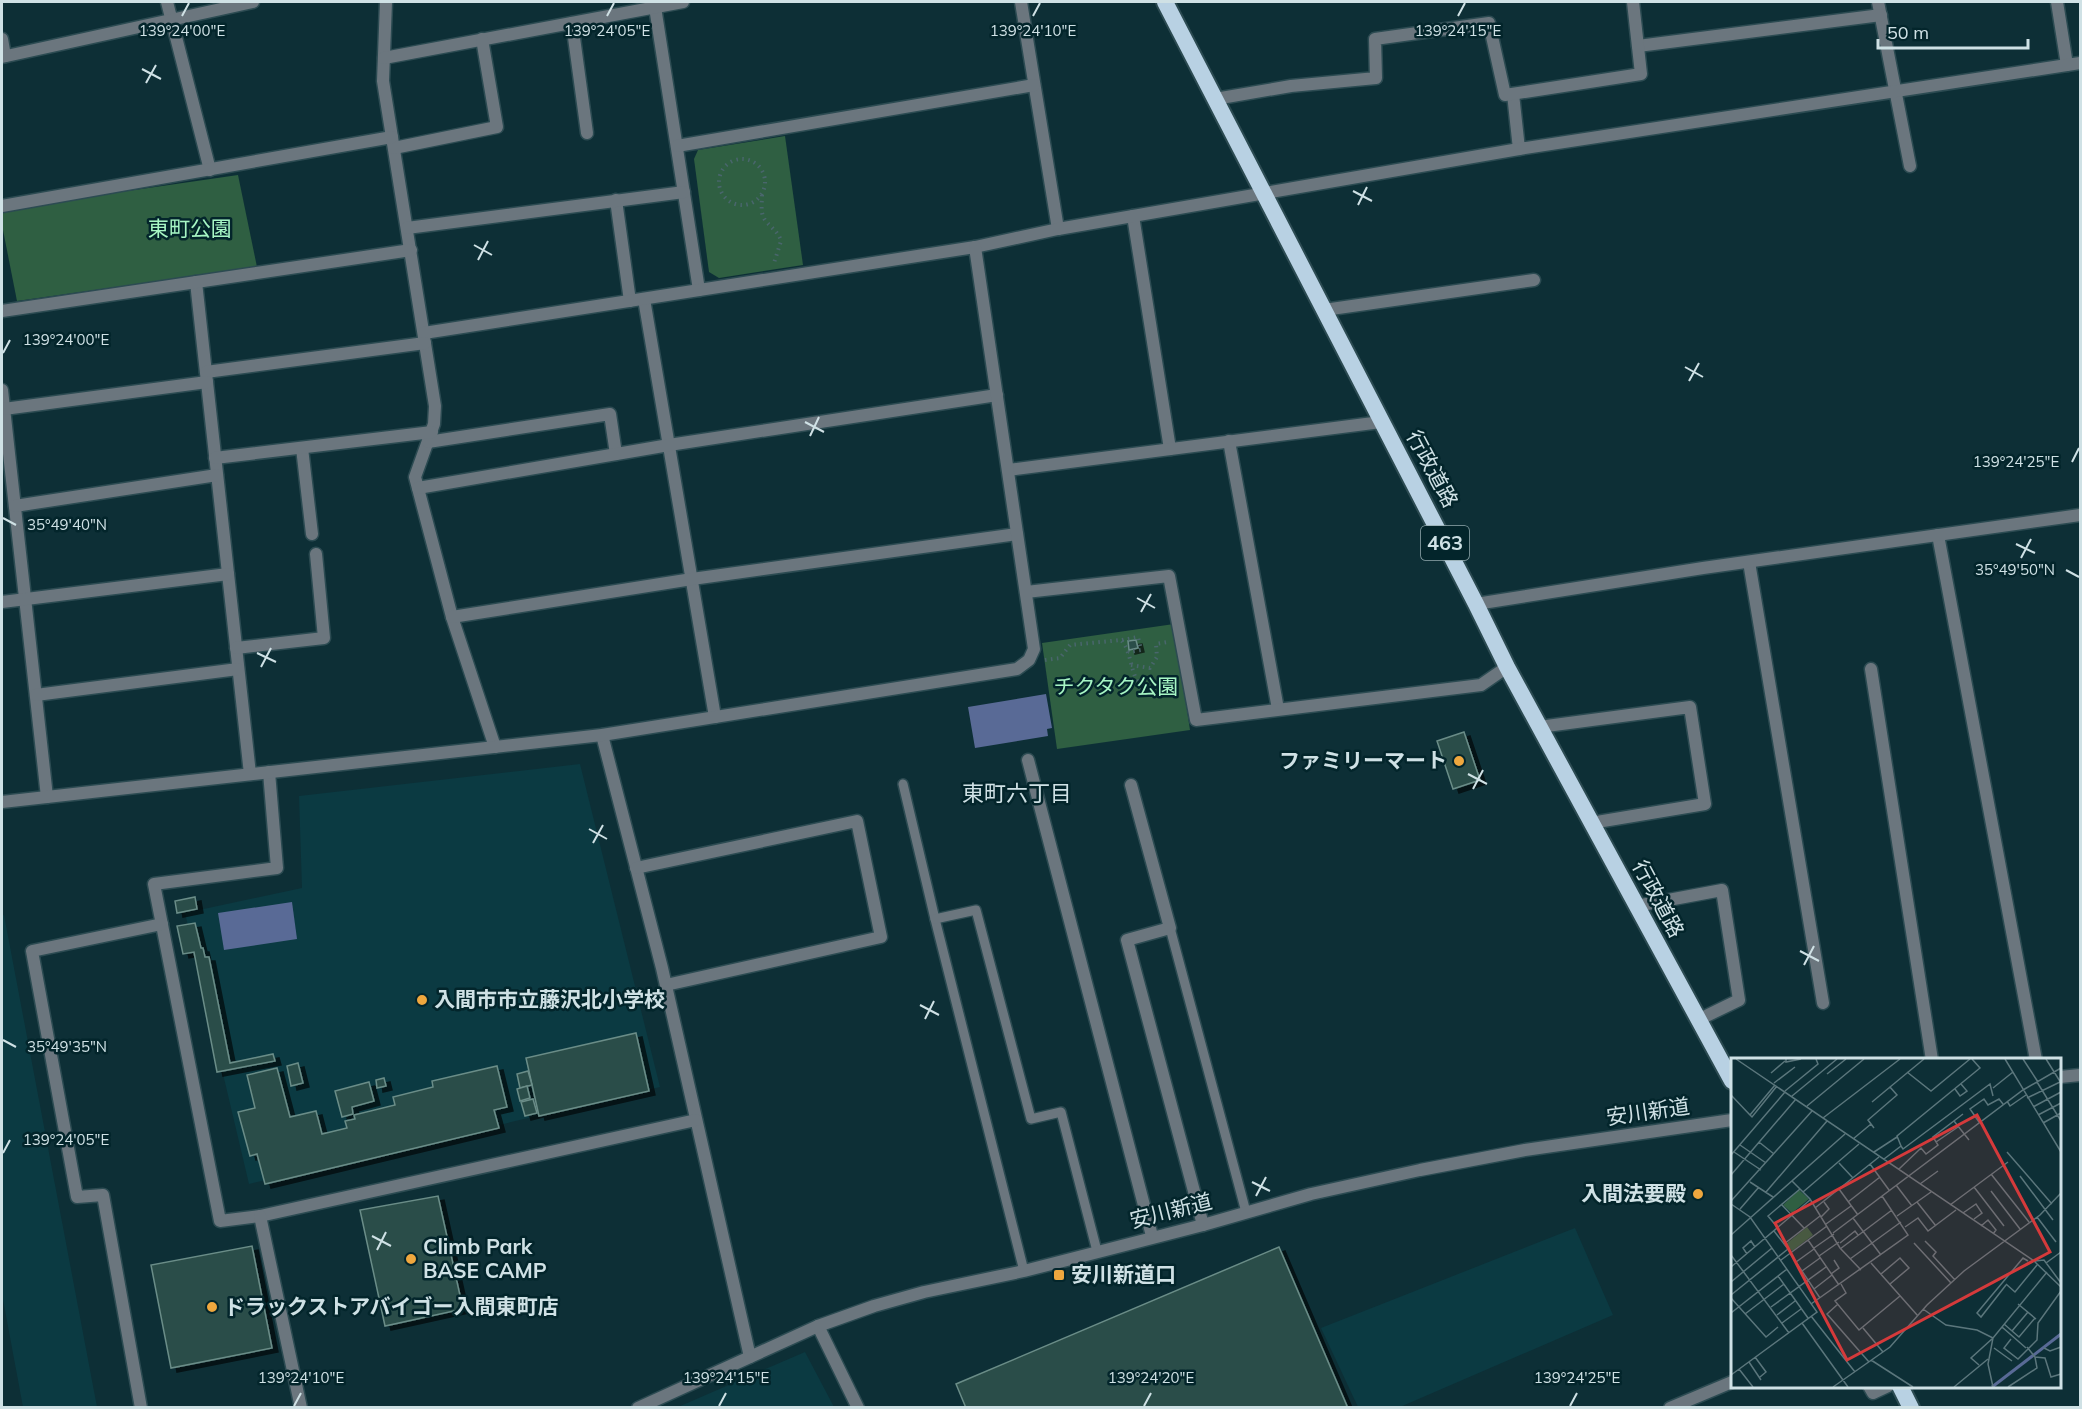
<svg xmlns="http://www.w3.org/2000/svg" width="2082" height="1409" viewBox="0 0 2082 1409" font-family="Mulish,'Noto Sans JP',sans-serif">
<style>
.built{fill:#0b3a42}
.green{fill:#2f5f42}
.water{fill:#596a96}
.building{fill:#2c4d48;stroke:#6a8d88;stroke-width:1.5;filter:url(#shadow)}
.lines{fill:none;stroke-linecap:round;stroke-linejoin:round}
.service-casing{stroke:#2c4b52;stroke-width:12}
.minor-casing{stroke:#2c4b52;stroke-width:15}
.tertiary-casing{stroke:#2c4b52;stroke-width:15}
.trunk-casing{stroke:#2c4b52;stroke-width:20}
.path{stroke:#49666c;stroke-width:4;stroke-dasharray:1.5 4.5;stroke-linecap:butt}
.service{stroke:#6b767e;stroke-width:9}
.minor{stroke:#6b767e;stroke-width:12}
.tertiary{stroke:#6b767e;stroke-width:12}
.trunk{stroke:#b8d1e3;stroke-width:16}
.ticks{fill:none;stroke:#cfe1e5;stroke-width:2}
.poi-dot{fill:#efa73e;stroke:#03252b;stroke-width:2}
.labels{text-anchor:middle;stroke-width:5;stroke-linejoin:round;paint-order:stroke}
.shield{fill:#03252b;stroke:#92a9ad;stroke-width:1.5}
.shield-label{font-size:20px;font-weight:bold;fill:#cfe1e5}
.park-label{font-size:21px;fill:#a7f6c4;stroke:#03252b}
.street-label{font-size:21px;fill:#cfe1e5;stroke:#03252b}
.poi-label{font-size:21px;font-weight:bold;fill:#cfe1e5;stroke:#03252b;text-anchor:start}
.neighbourhood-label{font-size:22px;fill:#cfe1e5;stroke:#03252b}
.inset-river{fill:none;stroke:#596a96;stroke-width:3}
.inset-road{fill:none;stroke:#5b767c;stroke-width:1.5}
.view{fill:#d53a3b;fill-opacity:0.15;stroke:#d53a3b;stroke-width:3}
.inset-edge{fill:none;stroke:#cfe1e5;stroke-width:3}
.ticks-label{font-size:15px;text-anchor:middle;fill:#cfe1e5;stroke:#03252b;stroke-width:5;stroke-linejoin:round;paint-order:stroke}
</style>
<defs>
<filter id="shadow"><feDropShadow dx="6" dy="4" stdDeviation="0" flood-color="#0009"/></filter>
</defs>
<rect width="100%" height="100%" fill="#0d2f36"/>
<g class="built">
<path d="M580 764 660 1087 249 1184 185 913 302 888 299 796Z"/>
<path d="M4 915 97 1407H23L2 1294V916Z"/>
<path d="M1575 1228 1613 1315 1400 1407H1358L1321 1328Z"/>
<path d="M805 1352 834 1407H678Z"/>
</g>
<g class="green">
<path d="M785 136 803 265 719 278 709 272 694 159 698 150Z"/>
<path d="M238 175 257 267 17 301 2 225V213L3 209Z"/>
<path d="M1174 624 1190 730 1057 749 1042 643Z"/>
</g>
<g class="water">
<path d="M1046 694 1052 728 1047 729 1048 736 975 748 968 707Z"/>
<path d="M292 902 297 939 224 950 218 913Z"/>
</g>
<g class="building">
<path d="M1136 640 1138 648 1129 650 1128 641Z"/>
<path d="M1464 732 1480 780 1453 789 1437 741Z"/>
<path d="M195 897 197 909 177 913 175 901Z"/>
<path d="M195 923 201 948H203L205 957H209L230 1063 273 1054 275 1061 217 1072 194 952 183 954 177 926Z"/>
<path d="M636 1033 649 1091 539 1116 526 1058Z"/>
<path d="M298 1063 303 1083 291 1086 287 1066Z"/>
<path d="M497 1066 507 1107 494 1110 499 1128 265 1184 257 1154 250 1156 238 1112 255 1108 247 1075 277 1068 290 1117 316 1111 322 1134 347 1128 345 1121 355 1119 354 1115 395 1105 393 1097 433 1087 432 1081Z"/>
<path d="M528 1071 532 1085 520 1088 517 1074Z"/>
<path d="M384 1078 386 1086 377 1088 376 1080Z"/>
<path d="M369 1082 374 1101 352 1107 353 1114 342 1117 335 1091Z"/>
<path d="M527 1086 530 1098 520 1101 517 1089Z"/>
<path d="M533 1099 537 1113 525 1116 521 1102Z"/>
<path d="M438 1196 463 1309 385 1326 360 1210Z"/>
<path d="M252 1246 272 1348 171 1368 151 1265Z"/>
<path d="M1279 1247 1347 1406 1343 1408H966L956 1384Z"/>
</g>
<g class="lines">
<defs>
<g id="service">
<path d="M903 784 935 919 1024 1271"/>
<path d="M935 919 976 910 1031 1119 1061 1112 1097 1251"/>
<path d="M1170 928 1246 1212"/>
</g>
<g id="minor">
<path d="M167 2 210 170"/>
<path d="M386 2 383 81 435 406 434 424 415 477 452 617 495 747"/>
<path d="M1021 2 1058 229"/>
<path d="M1878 2 1910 166"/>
<path d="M2057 2 2067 65"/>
<path d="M655 7 699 290"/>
<path d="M572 23 587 133"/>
<path d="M2 39 5 56"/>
<path d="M1638 46 1881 15"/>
<path d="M2 57 253 2"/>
<path d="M384 58 683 2"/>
<path d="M1513 94 1519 149"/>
<path d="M1215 99 1291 86 1376 78 1375 39 1489 23 1505 95 1641 74 1633 2"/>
<path d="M677 146 1034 85"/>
<path d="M394 148 497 127 482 39"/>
<path d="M616 200 630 301"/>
<path d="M2 206 392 137"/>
<path d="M1133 216 1170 449"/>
<path d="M407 228 684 192"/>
<path d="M196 282 250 774"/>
<path d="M644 299 715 717"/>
<path d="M1324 310 1534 280"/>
<path d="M2 311 411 250"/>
<path d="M424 333 975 247 1058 229 1519 149 2080 63"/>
<path d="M206 372 425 343"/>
<path d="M2 390 47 797"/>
<path d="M4 409 207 382"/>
<path d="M1229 441 1278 709"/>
<path d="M428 442 610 414 616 454"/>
<path d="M302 448 312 534"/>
<path d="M215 458 432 432"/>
<path d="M1008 470 1381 422"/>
<path d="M418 488 669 445 997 395"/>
<path d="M15 506 217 475"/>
<path d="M1938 535 2036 1060"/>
<path d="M1749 562 1823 1003"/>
<path d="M1026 592 1169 576 1196 720 1481 685 1507 667"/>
<path d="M2 602 228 574"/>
<path d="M1476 604 1703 568 2080 515"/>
<path d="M452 617 692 579 1017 534"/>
<path d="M236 648 324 638 316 554"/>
<path d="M1871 669 1932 1060"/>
<path d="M36 695 238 669"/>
<path d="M1539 727 1690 707 1705 804 1591 823"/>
<path d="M602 735 662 968 750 1357"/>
<path d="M1028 760 1152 1236"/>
<path d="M269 772 277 868 154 884 220 1221 260 1216 696 1120"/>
<path d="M1131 785 1170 928 1127 940 1203 1225"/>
<path d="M2 802 602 735 1017 669 1029 660 1034 649 975 247"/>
<path d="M636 868 857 821 881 937 666 985"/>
<path d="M1636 906 1722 890 1739 1000 1698 1020"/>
<path d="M260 1216 301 1408"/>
<path d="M1869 1386 1873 1393 1888 1386"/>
<path d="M141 1408 103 1195 77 1197 32 951 162 924"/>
<path d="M1670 1408 1732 1382"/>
</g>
<g id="tertiary">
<path d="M2060 1077 2080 1075"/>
<path d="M818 1326 858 1408"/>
<path d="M638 1408 818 1326 874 1306 924 1292 1024 1271 1203 1225 1311 1194 1420 1170 1525 1150 1732 1120"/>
</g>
<g id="trunk">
<path d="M1165 2 1476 604 1507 667 1732 1081"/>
<path d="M1900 1386 1911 1408"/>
</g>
</defs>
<use href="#service" class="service-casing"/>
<use href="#minor" class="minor-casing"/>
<use href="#tertiary" class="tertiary-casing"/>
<use href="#trunk" class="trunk-casing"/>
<g class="path">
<circle cx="742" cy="182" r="23"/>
<path d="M762 195C762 203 760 213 765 220 771 228 778 231 781 241L774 263"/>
<path d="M1122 640 1138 637 1141 650 1128 652"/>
<path d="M1045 660 1060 658 1070 645 1121 640C1135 654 1128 690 1155 694L1174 687"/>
<path d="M1131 665 1150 668 1157 657 1156 644 1167 642"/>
</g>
<use href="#service" class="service"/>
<use href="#minor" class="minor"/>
<use href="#tertiary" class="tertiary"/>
<use href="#trunk" class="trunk"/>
</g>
<path class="ticks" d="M182 16 189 3M607 16 614 3M1033 16 1040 3M1458 16 1465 3M142 69 161 79M146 83 156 65M1353 191 1372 201M1358 205 1367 187M474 245 492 255M478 260 488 241M3 353 10 340M1685 367 1703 377M1689 381 1699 363M805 422 824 432M810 436 819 417M2072 462 2079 448M3 518 16 525M2016 544 2035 553M2021 558 2031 539M2066 570 2079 577M1137 598 1155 608M1141 612 1151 594M257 653 276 662M261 667 271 648M1468 774 1487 784M1473 789 1483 770M589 829 607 839M593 843 603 825M1800 951 1819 961M1804 965 1814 946M920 1005 939 1015M925 1019 934 1001M3 1040 16 1047M3 1153 10 1140M1252 1182 1270 1191M1256 1196 1266 1177M372 1236 391 1246M377 1250 386 1232M294 1406 301 1393M719 1406 726 1393M1144 1406 1151 1393M1570 1406 1577 1393"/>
<g class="poi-dot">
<circle cx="1459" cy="761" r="6"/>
<circle cx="422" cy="1000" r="6"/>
<circle cx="1698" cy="1194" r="6"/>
<circle cx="411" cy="1259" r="6"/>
<rect x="1053" y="1269" width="12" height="12" rx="3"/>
<circle cx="212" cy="1307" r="6"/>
</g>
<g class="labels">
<rect class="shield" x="1421" y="526" width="48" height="34" rx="4.5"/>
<g class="shield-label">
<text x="1445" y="550">463</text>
</g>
<g class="park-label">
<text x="190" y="236">東町公園</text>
<text x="1116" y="694">チクタク公園</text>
</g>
<g class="street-label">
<text transform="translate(1432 469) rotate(62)" y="7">行政道路</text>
<text transform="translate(1658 899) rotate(62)" y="7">行政道路</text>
<text transform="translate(1648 1112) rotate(-8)" y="7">安川新道</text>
<text transform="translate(1171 1211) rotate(-14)" y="7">安川新道</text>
</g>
<g class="poi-label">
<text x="1447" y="768" text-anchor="end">ファミリーマート</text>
<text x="434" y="1007">入間市市立藤沢北小学校</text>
<text x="1686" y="1201" text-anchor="end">入間法要殿</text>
<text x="423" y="1254">Climb Park<tspan x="423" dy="24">BASE CAMP</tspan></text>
<text x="1071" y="1282">安川新道口</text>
<text x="224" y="1314">ドラックストアバイゴー入間東町店</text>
</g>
<g class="neighbourhood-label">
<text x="1017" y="801">東町六丁目</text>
</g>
</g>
<g transform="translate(1731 1058)">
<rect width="330" height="330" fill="#0d2f36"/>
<path d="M68 132 78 141 61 155 52 147ZM76 169 82 177 61 193 55 186Z" fill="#2f5f42"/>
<path class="inset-river" d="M261 329 330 276"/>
<path class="inset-road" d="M5 1 303 203 330 229M55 1V4L70 1M274 1 330 94M292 1 307 24M315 1 330 25M176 14 200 33 239 1M40 15 54 3M96 16 115 1M306 24 330 63M43 25 64 9M44 27 19 57 21 59 46 28M262 30 282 14M224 31 229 38 236 33 230 26M54 33 87 6 85 1M0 37 19 57M61 38 106 1M296 40 329 24M276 43 279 48 295 37M141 44 159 29M76 48 133 1M302 49 330 34M307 57 330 45M92 60 169 1M223 63 238 82M248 64 239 51 253 41 257 47 268 41 272 46M312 65 330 55M143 70 137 62 166 37 159 29 193 1M122 81 140 66M28 84 43 96M205 84 227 69M9 87 35 105M170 88 172 91 259 26 262 38M3 94 30 112M143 94 166 79M276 94 321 146M0 97 54 34M153 101 170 88 166 78 249 10 241 1M108 105 122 120M139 106 158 132M168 111 190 90 195 96 207 87 202 79 232 56M260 116 298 164M0 117 65 41M289 118 322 162M61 123 79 141 109 190 130 212M19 124 42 139M189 126 207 113M165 127 181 148M243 129 273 168M108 131 127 157M260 133 289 171M35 134 96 63M72 134 128 86M0 143 81 53M117 144 149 119M186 144 205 168M0 146 19 159 86 254 0 317M50 146 73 170M219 147 277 104M84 150 148 99M9 151 28 129M232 155 245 146 251 155 243 161M166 158 200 134M90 159 98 151 93 144M306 159 325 184M122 160 150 197M95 166 120 148M250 168 257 162 265 172 262 176M174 169 187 160 197 173 225 152M47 170 37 158 69 131M102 175 292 32 330 10M0 177 114 76M77 182 108 227M194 183 205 194 202 198 224 222M109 185 124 173 127 177M183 185 220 225M53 186 89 158M83 190 103 176M109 191 161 152M59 195 89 240M16 196 12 190 20 183 24 189M0 197 58 275M88 198 108 184M119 201 170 164M50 202 96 168M304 203 313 202 330 225M65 204 83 191M140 205 187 258M315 205 330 194M0 209 79 142M71 213 89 200M100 216 108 210 103 202M150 216 169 200 178 210 159 226M47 218 77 260M0 224 41 190M110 226 115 235 104 243 128 272 169 238M275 226 284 234 306 207M275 227 250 259 246 255 292 200 297 203M83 231 101 217M0 237 57 191 43 173M0 240 35 279 47 269M80 246 177 177 151 138M107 246 96 256 138 304M287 246 305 261M40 249 95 209M192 251 215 267 246 272 262 280 257 306 262 329M0 255 56 211M14 256 53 226M46 257 64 243M80 258 124 314M51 265 70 251M71 265 117 329M273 266 288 279 304 260M271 269 295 290M132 270 152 294M281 273 297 254M280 281 273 290 287 301 306 282 307 265 330 233M263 290 281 303M313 290 319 293 330 289M24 299 35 314 29 319M304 299 314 300 320 319 330 316M140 302 182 329M18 304 30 322M248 307 240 300 262 280 316 214M8 311 22 329M102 329 159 289 196 247 233 213 309 157 330 135M223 329 257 301M277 329 306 310 304 299 296 289"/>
<path class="view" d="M246 57 319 194 116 302 44 165Z"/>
<rect width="330" height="330" class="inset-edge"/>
</g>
<g class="ticks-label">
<text x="182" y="36">139°24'00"E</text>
<text x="607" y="36">139°24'05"E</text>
<text x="1033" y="36">139°24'10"E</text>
<text x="1458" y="36">139°24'15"E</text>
<text x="66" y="345">139°24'00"E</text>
<text x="2016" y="467">139°24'25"E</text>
<text x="67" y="530">35°49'40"N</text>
<text x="2015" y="575">35°49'50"N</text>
<text x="67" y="1052">35°49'35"N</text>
<text x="66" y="1145">139°24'05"E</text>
<text x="301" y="1383">139°24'10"E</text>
<text x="726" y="1383">139°24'15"E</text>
<text x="1151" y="1383">139°24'20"E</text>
<text x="1577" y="1383">139°24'25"E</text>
</g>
<rect width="2082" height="1409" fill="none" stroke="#cfe1e5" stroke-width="6"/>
<path d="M1878 39v9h150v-9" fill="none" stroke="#cfe1e5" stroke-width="3"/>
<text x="1887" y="39" font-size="18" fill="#cfe1e5" stroke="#03252b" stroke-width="4.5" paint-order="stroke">50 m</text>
</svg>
